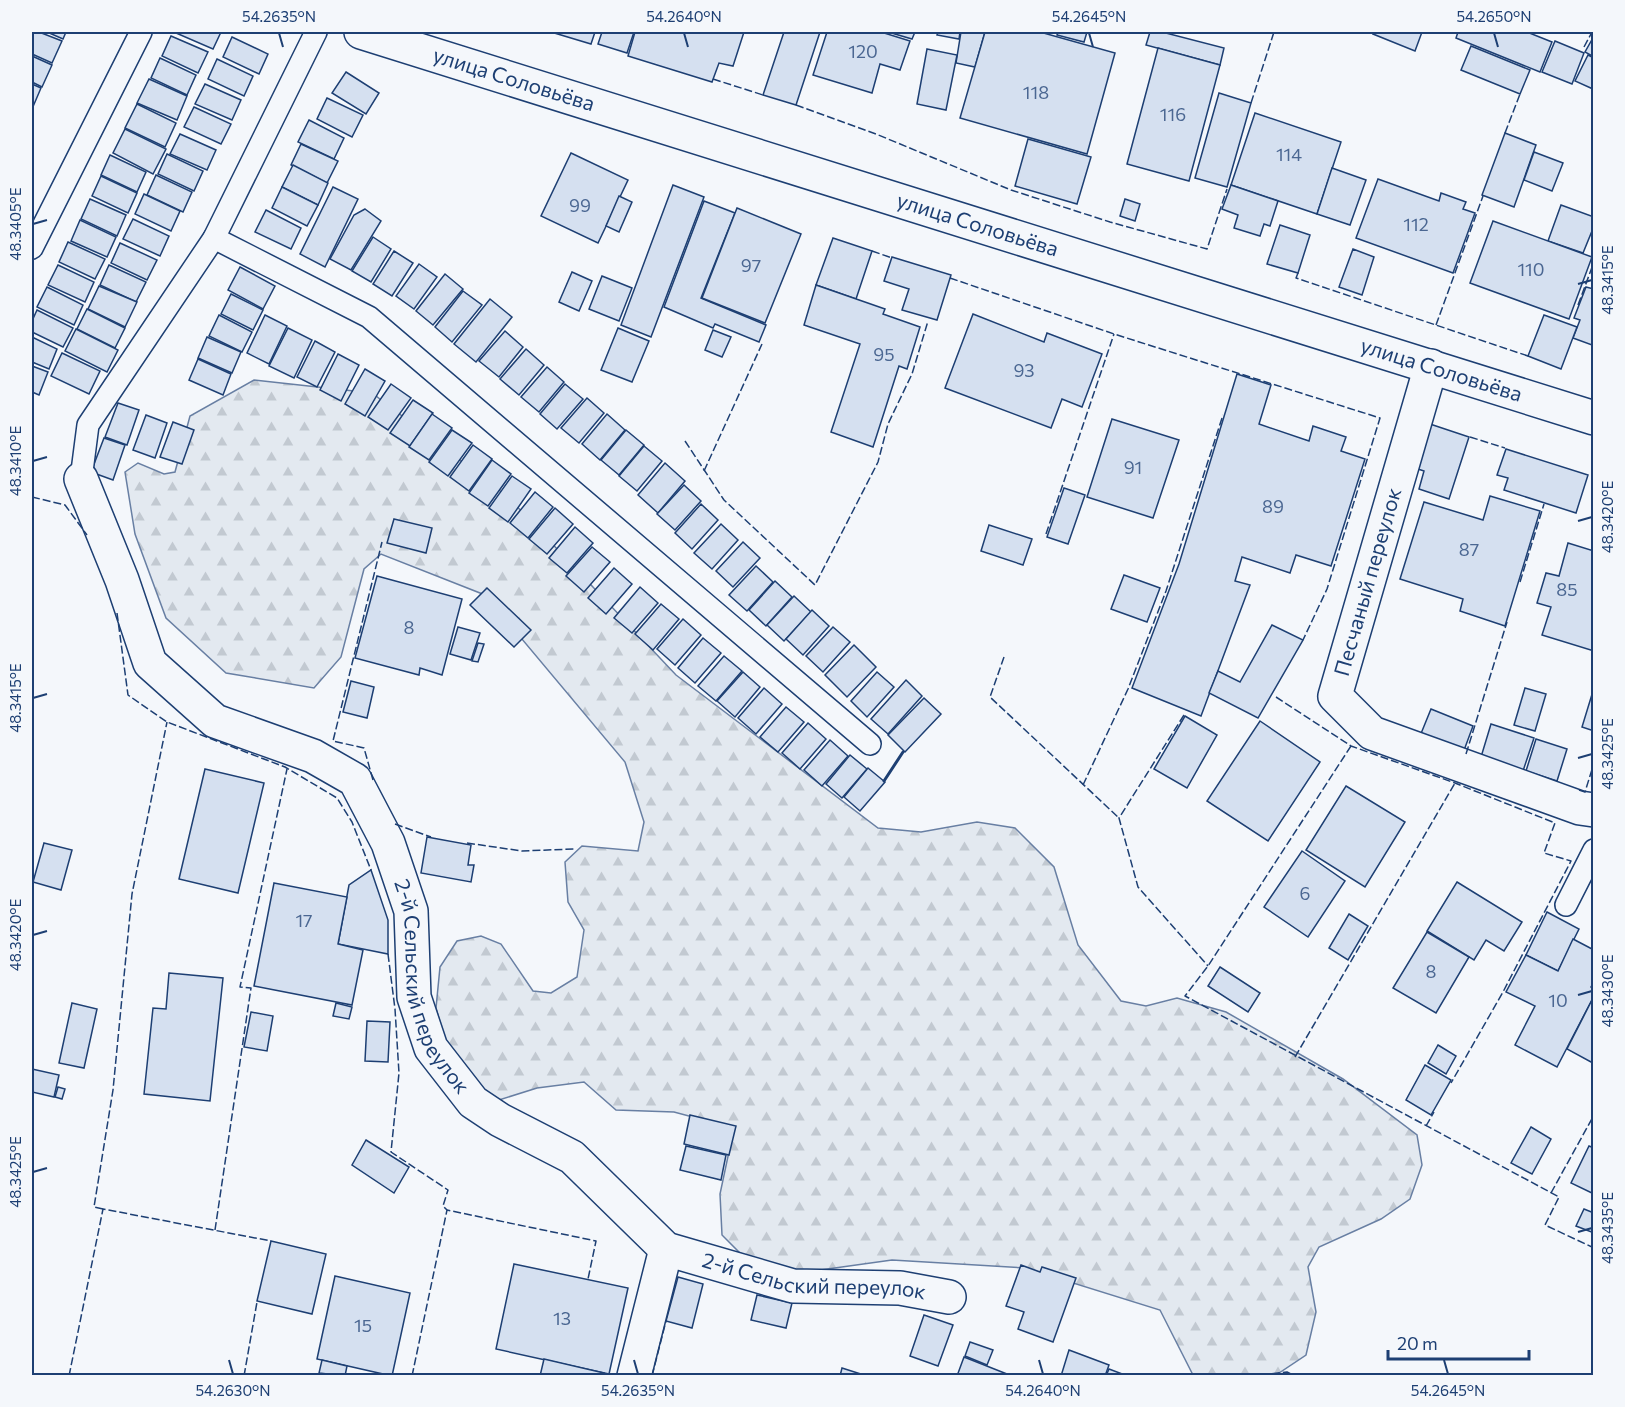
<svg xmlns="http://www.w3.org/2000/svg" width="1625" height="1407" viewBox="0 0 1625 1407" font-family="Commissioner,sans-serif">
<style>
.forest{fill:url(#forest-firs);stroke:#687fa3;stroke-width:1.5}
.building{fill:#d5e0f0;stroke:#1d3f73;stroke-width:1.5}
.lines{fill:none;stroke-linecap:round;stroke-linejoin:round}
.lane-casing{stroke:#1d3f73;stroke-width:24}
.street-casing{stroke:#1d3f73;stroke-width:36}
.lane{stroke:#f4f7fb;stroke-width:21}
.street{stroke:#f4f7fb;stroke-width:33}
.fence{stroke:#1d3f73;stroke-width:1.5;stroke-dasharray:8 3;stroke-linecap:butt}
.wall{stroke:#1d3f73;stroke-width:3}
.ticks{fill:none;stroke:#1d3f73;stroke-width:2}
.labels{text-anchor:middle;stroke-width:4.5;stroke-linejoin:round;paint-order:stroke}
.number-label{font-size:18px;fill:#4b6792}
.street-label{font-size:21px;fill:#1d3f73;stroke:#f4f7fb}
.neatline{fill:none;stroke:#1d3f73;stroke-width:2}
.ticks-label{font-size:15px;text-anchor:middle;fill:#1d3f73}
</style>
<defs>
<pattern id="forest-firs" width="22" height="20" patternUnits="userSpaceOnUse" patternTransform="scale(1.5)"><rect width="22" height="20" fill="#e3e9f0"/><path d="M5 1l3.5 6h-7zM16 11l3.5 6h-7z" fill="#c2c9d1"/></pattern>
</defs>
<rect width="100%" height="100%" fill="#f4f7fb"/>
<path class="forest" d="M254 380 372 393 508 497 676 675 878 828 921 832 977 822 1015 828 1054 867 1078 945 1121 1001 1146 1006 1177 998 1226 1012 1343 1079 1417 1135 1422 1165 1410 1199 1381 1219 1319 1247 1308 1267 1316 1312 1306 1355 1276 1375H1193L1160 1310 1025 1268 892 1260 806 1272 773 1267 740 1253 722 1235 720 1194 734 1128 674 1112 616 1110 584 1082 537 1088 499 1100 482 1095 446 1045 436 1008 440 967 457 941 481 936 501 944 533 991 551 993 577 977 584 930 568 902 565 862 582 846 638 851 644 822 625 762 485 595 381 554 364 569 341 657 314 688 226 673 166 618 135 534 125 472 138 463 164 474 175 472 190 416Z"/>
<g class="building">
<path d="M32 32H39L62 41 52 63 32 54Z"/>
<path d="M47 32H66L63 39Z"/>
<path d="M551 32H595L591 44Z"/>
<path d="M602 32H634L627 53 598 44Z"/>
<path d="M635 32H744L733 66 719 63 712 82 628 56Z"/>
<path d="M784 32H820L796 105 763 95Z"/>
<path d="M827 32H881L910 41 900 70 880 64 872 93 813 75Z"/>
<path d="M888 32H915L912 39Z"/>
<path d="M938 32H960L959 39 937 35Z"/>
<path d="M961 32H985L975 67 956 63Z"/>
<path d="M985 32H1040L1115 53 1087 154 960 118Z"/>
<path d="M1058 32H1087L1084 42 1057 35Z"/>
<path d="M1150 32H1162L1224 48 1220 65 1146 45Z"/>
<path d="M1374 32H1422L1415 51 1373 34Z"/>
<path d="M1458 32H1527L1552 42 1540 72 1456 38Z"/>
<path d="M176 33V32H221L213 49Z"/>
<path d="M171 36 208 52 198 73 162 56Z"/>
<path d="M1594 36V57L1585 52Z"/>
<path d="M232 37 268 54 259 74 223 57Z"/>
<path d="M1555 41 1584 53 1572 84 1542 72Z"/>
<path d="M1471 46 1530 70 1520 94 1461 70Z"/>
<path d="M1158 48 1220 65 1189 181 1127 164Z"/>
<path d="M927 49 957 55 946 110 917 104Z"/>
<path d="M1588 55 1594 58 1593 89 1575 81Z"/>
<path d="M32 56 52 65 42 87 32 82Z"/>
<path d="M160 58 196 75 187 95 151 78Z"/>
<path d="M217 59 253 76 244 96 208 79Z"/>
<path d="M346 72 379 93 366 114 332 93Z"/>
<path d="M149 79 187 96 177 120 137 103Z"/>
<path d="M32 84 41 88 32 109Z"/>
<path d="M205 84 241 100 232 120 195 104Z"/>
<path d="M1219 93 1251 103 1227 187 1195 178Z"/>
<path d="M327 98 363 115 352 137 317 119Z"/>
<path d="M137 104 176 123 165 147 125 128Z"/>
<path d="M194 107 231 124 221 144 184 127Z"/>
<path d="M1255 113 1341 142 1317 214 1231 185Z"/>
<path d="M309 120 344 138 334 159 298 142Z"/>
<path d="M125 129 166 149 153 174 113 153Z"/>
<path d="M1505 133 1536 145 1514 207 1482 195Z"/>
<path d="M180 134 216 150 207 170 170 154Z"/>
<path d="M1028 139 1091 157 1077 204 1015 186Z"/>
<path d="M301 144 338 161 327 183 291 165Z"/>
<path d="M1534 152 1563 163 1552 191 1524 180Z"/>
<path d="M571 153 628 180 598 243 541 216Z"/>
<path d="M167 154 203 171 194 191 158 174Z"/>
<path d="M110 155 146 172 137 192 101 175Z"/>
<path d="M293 165 328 183 318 205 282 187Z"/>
<path d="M1332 168 1366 180 1350 225 1317 214Z"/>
<path d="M156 175 192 192 183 212 147 195Z"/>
<path d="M101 176 137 193 128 213 92 196Z"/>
<path d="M1378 179 1439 201 1441 193 1466 202 1463 209 1475 213 1453 273 1356 238Z"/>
<path d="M673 185 704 197 651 337 621 325Z"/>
<path d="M1231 185 1278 201 1270 226 1264 224 1260 236 1234 228 1238 215 1222 209Z"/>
<path d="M282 187 318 205 307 226 272 208Z"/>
<path d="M333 187 358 199 325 267 300 254Z"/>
<path d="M144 194 180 211 171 231 135 214Z"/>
<path d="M619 196 632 202 619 232 606 226Z"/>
<path d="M90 199 126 215 117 236 81 219Z"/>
<path d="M1125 199 1140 204 1135 221 1120 216Z"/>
<path d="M704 201 735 213 701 298 766 325 759 342 715 324 713 328 664 307Z"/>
<path d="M1561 205 1594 217V226L1583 253 1548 241Z"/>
<path d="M737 208 801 234 765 323 702 298Z"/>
<path d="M365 209 381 221 351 270 330 259 354 215Z"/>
<path d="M266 210 301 228 291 249 255 232Z"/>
<path d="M133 219 169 236 160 256 123 239Z"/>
<path d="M80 220 116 237 107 257 71 241Z"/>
<path d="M1493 221 1592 257 1569 319 1470 283Z"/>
<path d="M1280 225 1310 235 1298 273 1267 264Z"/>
<path d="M373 237 391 249 371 282 352 271Z"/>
<path d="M833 238 872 251 856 299 816 285Z"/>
<path d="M68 242 105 259 95 279 59 262Z"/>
<path d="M120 243 157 260 147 280 111 263Z"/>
<path d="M1353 249 1374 257 1362 295 1339 287Z"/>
<path d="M394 251 413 263 392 296 373 284Z"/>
<path d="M892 257 951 275 937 320 902 310 909 289 884 281Z"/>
<path d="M419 264 437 277 414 309 396 296Z"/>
<path d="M58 265 94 282 85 302 48 285Z"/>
<path d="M109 265 146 282 136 302 100 285Z"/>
<path d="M240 267 275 286 263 309 228 290Z"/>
<path d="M572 272 592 281 579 311 559 302Z"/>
<path d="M445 274 463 289 433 325 416 311Z"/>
<path d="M602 276 632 288 619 321 589 309Z"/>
<path d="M816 285 885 309 883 314 920 327 907 369 899 366 873 447 831 432 860 344 804 325Z"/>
<path d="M99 286 137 302 125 327 88 309Z"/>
<path d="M47 287 83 305 74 325 37 307Z"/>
<path d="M1586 287 1594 289 1592 345 1573 338 1580 320 1574 318Z"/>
<path d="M463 291 482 305 452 342 435 327Z"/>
<path d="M231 294 263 310 253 330 221 314Z"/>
<path d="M490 299 512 317 476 362 454 344Z"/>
<path d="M87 309 125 328 115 348 77 329Z"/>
<path d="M37 310 73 328 63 347 32 332V321Z"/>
<path d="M973 314 1044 342 1047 333 1102 354 1082 407 1062 399 1051 428 945 388Z"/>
<path d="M219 315 252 332 242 352 209 336Z"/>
<path d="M265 315 287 326 269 364 247 353Z"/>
<path d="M1544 315 1577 327 1561 369 1528 356Z"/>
<path d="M288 328 312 340 294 378 269 366Z"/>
<path d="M618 328 649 341 632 382 601 370Z"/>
<path d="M76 329 118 350 107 372 65 351Z"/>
<path d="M713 330 731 337 722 357 705 350Z"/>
<path d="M505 331 523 347 499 377 479 361Z"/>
<path d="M32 337 57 349 49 369 32 362Z"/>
<path d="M207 337 241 352 232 373 198 358Z"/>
<path d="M315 341 335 352 317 387 297 377Z"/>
<path d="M526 349 544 365 519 395 500 379Z"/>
<path d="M62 353 100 371 89 394 51 376Z"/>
<path d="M338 354 359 365 341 401 320 390Z"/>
<path d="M198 359 231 374 223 395 189 380Z"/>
<path d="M32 366 48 372 39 395 32 392Z"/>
<path d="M547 367 564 382 539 412 521 397Z"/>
<path d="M365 369 385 381 365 416 345 404Z"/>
<path d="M1237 374 1271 385 1259 424 1309 441 1313 426 1346 437 1341 451 1365 459 1331 566 1296 555 1290 573 1242 557 1235 581 1250 585 1201 716 1132 688 1179 564Z"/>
<path d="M391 384 411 398 388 430 368 417Z"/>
<path d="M565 384 583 399 557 429 540 414Z"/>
<path d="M587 398 604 413 579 443 561 428Z"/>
<path d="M413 400 433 413 410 446 390 433Z"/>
<path d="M118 403 139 410 127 445 105 437Z"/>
<path d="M432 414 452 428 429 460 409 447Z"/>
<path d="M607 414 625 430 600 460 582 444Z"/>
<path d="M146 415 167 423 155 458 133 450Z"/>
<path d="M1112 419 1179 440 1153 518 1087 497Z"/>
<path d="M173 422 194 430 182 464 160 457Z"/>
<path d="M1430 424 1469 437 1449 499 1419 489 1424 471 1415 468Z"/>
<path d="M452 430 472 443 448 476 429 462Z"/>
<path d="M626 430 644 445 619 475 601 460Z"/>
<path d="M104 438 125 445 113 480 91 472Z"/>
<path d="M473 445 492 459 469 491 450 477Z"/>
<path d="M644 446 662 461 637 491 619 476Z"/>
<path d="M1506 449 1588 475 1576 513 1504 490 1508 478 1497 475Z"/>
<path d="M492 460 511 474 488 506 469 493Z"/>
<path d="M665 463 685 481 658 513 638 495Z"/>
<path d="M512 476 531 489 508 522 489 508Z"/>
<path d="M684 485 701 501 675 530 657 514Z"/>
<path d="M1064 488 1085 495 1068 544 1047 537Z"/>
<path d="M535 492 553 507 528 538 510 523Z"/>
<path d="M1490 496 1540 511 1505 626 1460 611 1463 599 1400 579 1424 502 1483 520Z"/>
<path d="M701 504 718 520 692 549 675 533Z"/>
<path d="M555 508 573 524 547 554 529 539Z"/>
<path d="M394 519 432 528 426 553 387 543Z"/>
<path d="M721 524 738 540 712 569 694 553Z"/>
<path d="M989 525 1032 539 1023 565 981 551Z"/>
<path d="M575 527 593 543 567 573 549 558Z"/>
<path d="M743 542 760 558 733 587 716 571Z"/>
<path d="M1568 543 1594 551V651L1542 635 1551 607 1537 603 1546 573 1559 576Z"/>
<path d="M592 547 610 562 584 592 566 576Z"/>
<path d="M756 566 773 582 747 611 729 595Z"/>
<path d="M614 568 632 584 606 614 588 598Z"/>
<path d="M1124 575 1160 588 1147 622 1111 609Z"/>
<path d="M377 576 462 599 442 675 420 668 419 675 355 658Z"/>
<path d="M775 581 792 597 766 626 749 610Z"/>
<path d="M640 587 658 603 632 633 614 618Z"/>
<path d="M487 588 531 630 514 647 470 605Z"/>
<path d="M794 596 811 612 784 641 767 625Z"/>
<path d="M661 604 679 619 653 650 635 634Z"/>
<path d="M812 610 829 626 803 655 786 639Z"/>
<path d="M683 619 701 635 675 665 657 649Z"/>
<path d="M1272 625 1303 640 1258 718 1209 693 1218 671 1240 682Z"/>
<path d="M458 627 480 633 471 660 450 654Z"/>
<path d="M833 627 850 642 823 672 806 656Z"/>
<path d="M703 638 721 653 695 683 678 668Z"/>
<path d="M478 643 484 644 478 662 472 661Z"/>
<path d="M854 645 876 667 847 697 825 675Z"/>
<path d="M724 656 742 671 716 701 698 686Z"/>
<path d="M743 672 760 687 735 717 717 701Z"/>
<path d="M877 672 894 687 867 717 851 701Z"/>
<path d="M906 680 922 696 888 734 871 719Z"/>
<path d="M351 681 374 687 367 718 343 712Z"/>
<path d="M764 688 782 704 756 734 738 718Z"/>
<path d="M1525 688 1546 694 1535 731 1514 725Z"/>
<path d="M1593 691H1594V731L1582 727Z"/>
<path d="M924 698 941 714 905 752 888 735Z"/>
<path d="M786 707 804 722 778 752 760 737Z"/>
<path d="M1431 709 1473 726 1463 753 1420 736Z"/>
<path d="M1185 716 1217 735 1187 788 1154 769Z"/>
<path d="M1260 721 1320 762 1268 841 1207 801Z"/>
<path d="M808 723 826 739 800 769 782 753Z"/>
<path d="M1491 724 1534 738 1523 771 1481 757Z"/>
<path d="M1536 739 1567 749 1557 781 1526 771Z"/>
<path d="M830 740 848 756 822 786 804 770Z"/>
<path d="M850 755 867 769 842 798 826 784Z"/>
<path d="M868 768 885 782 860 811 844 797Z"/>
<path d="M205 769 264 783 238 893 179 879Z"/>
<path d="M1346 786 1405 822 1365 887 1306 850Z"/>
<path d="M427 837 471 845 468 865H474L471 882 421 873Z"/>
<path d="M44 843 72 850 61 890 33 882Z"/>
<path d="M1302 851 1345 881 1308 937 1264 907Z"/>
<path d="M371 870 388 920V954L338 944 349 885Z"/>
<path d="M1457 882 1522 922 1504 951 1486 940 1474 960 1427 931Z"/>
<path d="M274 883 347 897 338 944 363 950 352 1005 254 986Z"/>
<path d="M1547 912 1579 929 1558 971 1526 955Z"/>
<path d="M1349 914 1368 926 1348 960 1329 948Z"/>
<path d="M1427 932 1469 957 1436 1013 1393 988Z"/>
<path d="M1573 939 1594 950V982L1591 987 1594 989V996L1557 1067 1515 1045 1535 1006 1506 992 1526 955 1558 971Z"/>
<path d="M1220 967 1260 993 1248 1012 1208 986Z"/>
<path d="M169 973 223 978 210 1101 144 1094 153 1008 166 1009Z"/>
<path d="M1594 996V1058L1591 1062 1567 1049Z"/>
<path d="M72 1003 97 1009 84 1068 59 1063Z"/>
<path d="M336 1003 352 1007 349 1019 333 1016Z"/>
<path d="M251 1012 273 1016 267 1051 244 1047Z"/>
<path d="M367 1021 390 1022 388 1062 365 1061Z"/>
<path d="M1438 1045 1456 1056 1446 1074 1428 1063Z"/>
<path d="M1425 1065 1451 1080 1431 1115 1406 1100Z"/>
<path d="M32 1069 59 1075 54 1097 32 1092Z"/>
<path d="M58 1087 65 1089 62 1099 55 1097Z"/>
<path d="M690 1115 736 1126 729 1155 684 1144Z"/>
<path d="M1531 1127 1551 1139 1532 1174 1511 1163Z"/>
<path d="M366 1140 409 1167 394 1193 352 1165Z"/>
<path d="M686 1146 726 1155 721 1180 680 1170Z"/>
<path d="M1589 1146 1594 1148V1194L1571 1183Z"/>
<path d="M1584 1209 1594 1213V1233L1576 1226Z"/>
<path d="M271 1241 326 1254 312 1314 257 1301Z"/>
<path d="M514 1264 628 1288 609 1374 496 1349Z"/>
<path d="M1021 1265 1040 1272 1042 1267 1076 1278 1053 1342 1018 1329 1024 1312 1006 1306Z"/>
<path d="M335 1276 410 1293 392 1376 317 1359Z"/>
<path d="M678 1277 703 1284 692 1328 666 1321Z"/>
<path d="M757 1295 792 1303 786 1328 751 1320Z"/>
<path d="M924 1315 953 1325 938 1366 910 1356Z"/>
<path d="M970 1342 993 1350 987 1365 965 1356Z"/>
<path d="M1069 1350 1109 1365 1105 1376H1061Z"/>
<path d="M964 1357 1012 1376H957Z"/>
<path d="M544 1359 604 1373 603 1376H540Z"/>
<path d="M322 1360 347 1366 345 1376 319 1373Z"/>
<path d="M842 1368 867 1376H840Z"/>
<path d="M1109 1369 1125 1375V1376H1106Z"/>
</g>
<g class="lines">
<defs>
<g id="lane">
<path d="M214 238 369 317 870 744"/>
<path d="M32 248 141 32"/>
<path d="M81 479 88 425 214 238 316 32"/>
<path d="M1566 905 1594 850"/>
</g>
<g id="street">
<path id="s1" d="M361 32 1594 418"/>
<path d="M1431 366 1335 696 1372 733 1580 808 1594 810"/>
<path id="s2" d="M81 479 122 580 150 663 215 721 313 756 355 780 388 843 411 911 414 997 431 1048 473 1102 500 1120 572 1157 666 1249 793 1286 900 1288 949 1297"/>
<path d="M634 1376 666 1249"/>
</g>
</defs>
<use href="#lane" class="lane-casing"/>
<use href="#street" class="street-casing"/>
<use href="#lane" class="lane"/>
<use href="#street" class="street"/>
<g class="fence">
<path d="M1584 47 1592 32"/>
<path d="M713 79 763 95"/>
<path d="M1251 103 1274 32"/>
<path d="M796 105 876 134 1011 190 1110 222 1207 249 1227 189"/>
<path d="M1505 133 1520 94"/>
<path d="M872 251 892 258"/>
<path d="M1298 273 1296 278 1528 356"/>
<path d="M950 278 1114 334 1380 418 1327 589 1303 640"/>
<path d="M1578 305 1594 262"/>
<path d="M1436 325 1483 196"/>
<path d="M1470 437 1505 448"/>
<path d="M685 441 724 500 815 585 878 462 888 424 912 374 928 321"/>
<path d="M704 471 762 344"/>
<path d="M32 497 65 505 87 535"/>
<path d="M1046 534 1114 334"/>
<path d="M1520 582 1544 504"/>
<path d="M117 613 128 695 167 722 285 767 337 798 352 822 371 870"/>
<path d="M1004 657 990 697 1119 818"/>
<path d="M1276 697 1351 746 1455 783 1555 823 1544 853 1571 861 1503 992 1451 1083"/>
<path d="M1184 715 1119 818 1138 887 1208 966"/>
<path d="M1351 746 1208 966 1185 996 1559 1197 1545 1225 1594 1248"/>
<path d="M1466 754 1507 622"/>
<path d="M373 780 364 748 333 741 382 542"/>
<path d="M1083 785 1128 689 1166 591 1223 415"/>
<path d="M1579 790 1585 792 1594 763"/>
<path d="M395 824 431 837"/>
<path d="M467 843 522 851 574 849"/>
<path d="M388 954 395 1009 399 1073 391 1152 448 1190 443 1206 447 1210"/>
<path d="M1295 1057 1455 783"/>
<path d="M1426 1126 1434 1112"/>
<path d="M1551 1193 1594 1115"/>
<path d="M103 1209 94 1207 113 1090 132 894 167 722"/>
<path d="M215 1230 251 988 240 987 287 769"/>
<path d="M1129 1375 1132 1376"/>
<path d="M69 1376 103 1209 271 1241"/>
<path d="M244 1376 257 1302"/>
<path d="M412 1376 447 1210 596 1241 588 1279"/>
<path d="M652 1376 666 1321"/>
<path d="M1250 1376 1287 1372 1295 1376"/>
</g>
<path class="wall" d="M884 781 903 752"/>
</g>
<path class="ticks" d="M279 33 283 47M684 33 688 47M1089 33 1093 47M1494 33 1498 47M33 224 47 220M1578 284 1592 280M33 461 47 457M1578 521 1592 517M33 698 47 694M1578 758 1592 754M33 935 47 931M1578 995 1592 991M33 1172 47 1168M1578 1232 1592 1228M229 1360 233 1374M634 1360 638 1374M1039 1360 1043 1374M1444 1360 1448 1374"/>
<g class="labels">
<g class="number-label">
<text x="863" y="58">120</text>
<text x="1036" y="99">118</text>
<text x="1173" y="121">116</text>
<text x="1289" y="161">114</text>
<text x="580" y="212">99</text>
<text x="1416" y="231">112</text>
<text x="751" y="272">97</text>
<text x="1531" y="276">110</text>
<text x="884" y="361">95</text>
<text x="1024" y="377">93</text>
<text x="1133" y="474">91</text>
<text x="1273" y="513">89</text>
<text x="1469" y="556">87</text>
<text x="1567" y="596">85</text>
<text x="409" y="634">8</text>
<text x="1305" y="900">6</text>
<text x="304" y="927">17</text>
<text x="1431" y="978">8</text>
<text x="1558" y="1007">10</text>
<text x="562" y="1325">13</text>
<text x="363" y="1332">15</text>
</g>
<g class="street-label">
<text dy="7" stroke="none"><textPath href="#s1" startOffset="160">улица Соловьёва</textPath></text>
<text dy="7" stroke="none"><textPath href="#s1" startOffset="646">улица Соловьёва</textPath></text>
<text dy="7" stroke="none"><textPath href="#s1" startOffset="1132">улица Соловьёва</textPath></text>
<text transform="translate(1368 582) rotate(-74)" y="7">Песчаный переулок</text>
<text dy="7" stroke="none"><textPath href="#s2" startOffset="660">2-й Сельский переулок</textPath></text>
<text dy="7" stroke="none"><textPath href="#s2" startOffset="1184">2-й Сельский переулок</textPath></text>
</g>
</g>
<rect width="1625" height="1407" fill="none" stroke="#f4f7fb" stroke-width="66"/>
<path d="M1388 1350v9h141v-9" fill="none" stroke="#1d3f73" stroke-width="3"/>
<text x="1397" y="1350" font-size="18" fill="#1d3f73" stroke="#f4f7fb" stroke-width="4.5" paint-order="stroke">20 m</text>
<rect x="33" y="33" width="1559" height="1341" class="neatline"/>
<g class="ticks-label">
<text x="279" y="22">54.2635°N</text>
<text x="684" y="22">54.2640°N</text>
<text x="1089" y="22">54.2645°N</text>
<text x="1494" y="22">54.2650°N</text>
<text transform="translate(16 224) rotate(-90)" y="5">48.3405°E</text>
<text transform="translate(1608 280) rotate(-90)" y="5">48.3415°E</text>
<text transform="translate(16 461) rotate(-90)" y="5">48.3410°E</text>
<text transform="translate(1608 517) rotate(-90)" y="5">48.3420°E</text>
<text transform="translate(16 698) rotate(-90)" y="5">48.3415°E</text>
<text transform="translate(1608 754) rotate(-90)" y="5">48.3425°E</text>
<text transform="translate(16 935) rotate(-90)" y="5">48.3420°E</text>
<text transform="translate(1608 991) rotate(-90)" y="5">48.3430°E</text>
<text transform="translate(16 1172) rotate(-90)" y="5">48.3425°E</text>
<text transform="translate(1608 1228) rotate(-90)" y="5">48.3435°E</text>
<text x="233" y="1396">54.2630°N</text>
<text x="638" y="1396">54.2635°N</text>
<text x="1043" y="1396">54.2640°N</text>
<text x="1448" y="1396">54.2645°N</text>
</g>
</svg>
